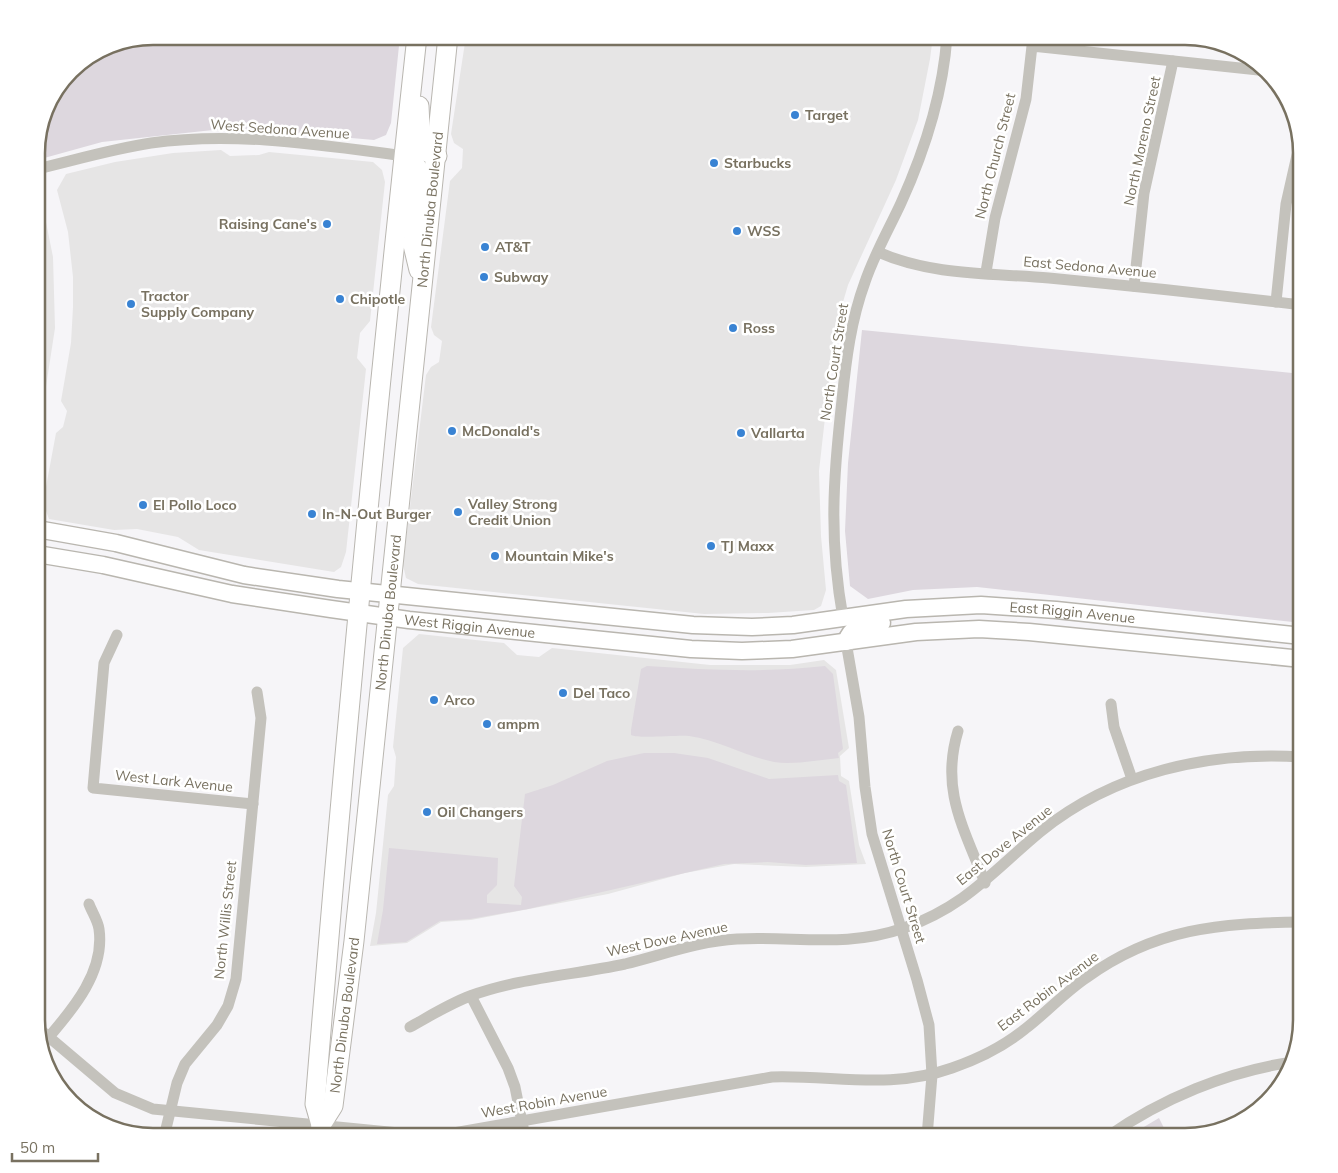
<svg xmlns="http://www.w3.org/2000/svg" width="1338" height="1173" viewBox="0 0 1338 1173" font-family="Mulish,sans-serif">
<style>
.built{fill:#e6e5e5}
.green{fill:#ddd7de}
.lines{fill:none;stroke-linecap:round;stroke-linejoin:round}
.secondary-casing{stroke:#b9b6af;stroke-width:19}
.primary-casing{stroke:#b9b6b0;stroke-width:21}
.minor{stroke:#c4c2bc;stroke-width:11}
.secondary{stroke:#fff;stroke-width:16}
.primary{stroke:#fff;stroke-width:19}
.poi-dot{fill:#3983d3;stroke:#fff;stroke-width:2}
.labels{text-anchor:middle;stroke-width:5;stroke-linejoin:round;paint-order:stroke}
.poi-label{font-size:14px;font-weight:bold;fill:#787160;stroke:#fff;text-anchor:start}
.street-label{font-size:14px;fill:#787160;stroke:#fff}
.rim{fill:none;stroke:#787160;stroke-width:2.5}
</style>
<rect width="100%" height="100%" fill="#f6f5f8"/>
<g class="built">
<path d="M466 36H933L930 59 918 120 896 180 848 285 835 329 819 471 821 536 826 590 821 606 814 610 768 613 704 614 418 584 406 578 403 565 426 375 431 367 439 362 442 341 434 335 431 327 450 181 462 168 463 149 454 143 451 134Z"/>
<path d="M221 150 230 156 259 155 269 152 373 162 382 170 385 182 370 321 360 333 357 358 366 369 346 552 341 567 334 572 199 550 178 537 137 529 114 530 49 519 43 503 56 433 63 427 67 411 61 401 71 343 73 307V277L68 232 57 190 66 174 115 162 173 153Z"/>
<path d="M37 195 42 202 53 257 55 328 37 445Z"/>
<path d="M419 634 504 643 517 655 539 657 552 648 710 665H790L824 660 836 670 849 748 840 756 841 776 849 781 859 845 866 864 806 867 734 864 685 873 608 894 471 920 441 922 407 943 370 946 376 913 388 795 394 786 396 757 393 747 403 648Z"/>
<path d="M188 1128 287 1136 288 1137H178Z"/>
</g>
<g class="green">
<path d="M153 36H400L391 123 386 135 374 140 262 130H213L102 142 37 160C37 112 63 66 108 46 121 40 139 39 153 36Z"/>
<path d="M862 330 1302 374V623L977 587 913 590 868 599 850 586 845 531 848 463Z"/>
<path d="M647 666C708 670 764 673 825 666L833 674 843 749 838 753 839 758C818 760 794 765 774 762 744 756 719 740 689 736 675 735 639 739 631 735V730L641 669Z"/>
<path d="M644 753H674L708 758 769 779 838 775 839 781 846 785 857 863 806 865 768 862 724 864 528 909 470 919 440 921 406 942 377 944 383 910 389 848 498 858 497 885 487 895V903L521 905 522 897 514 886 525 794 553 785 607 761Z"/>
<path d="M1159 1118 1167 1134 1163 1137H1127Z"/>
</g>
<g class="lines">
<defs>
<g id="secondary">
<path id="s1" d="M37 529 116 543 244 575 338 589 693 625 752 627 793 625 906 609 981 605 1056 610 1302 636"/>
<path id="s2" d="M37 554 103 565 232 594 331 609 409 620 691 649 742 651 792 649 916 632 979 629 1029 632 1302 659"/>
<path d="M846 642C851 624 866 625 882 623"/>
</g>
<g id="primary">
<path d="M419 106 421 147 427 152 437 156"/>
<path d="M405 156 411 158 419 171 413 245 419 270"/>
<path id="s3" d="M321 1125 333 1106 354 941 448 36"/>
<path d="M320 1137 321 1125 315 1104C344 747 378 392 417 36"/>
</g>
</defs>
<use href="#secondary" class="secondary-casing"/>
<use href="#primary" class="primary-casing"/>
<g class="minor">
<path d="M37 169C75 160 112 149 151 143 235 131 321 145 405 156"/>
<path d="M878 252C932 276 992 273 1049 278 1134 286 1218 295 1302 305"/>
<path d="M986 272 995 218 1026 99 1032 46 1268 71"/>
<path d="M1134 286 1144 193 1173 61"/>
<path d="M1276 302 1286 204 1300 142"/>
<path d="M843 618C829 539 833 479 842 400 846 360 851 320 865 282 874 255 889 229 901 203 925 150 943 94 947 36"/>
<path d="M117 635 104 663 93 788 253 804"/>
<path d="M846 642 859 717 865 787 872 834 917 980 929 1025 932 1075 927 1137"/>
<path d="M1111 704 1114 727 1132 779"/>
<path d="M958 731C940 790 964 828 985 883"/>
<path d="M471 996 508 1068 515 1087 525 1137"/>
<path d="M37 1027 115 1093 153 1109 409 1134H448L772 1077C835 1075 890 1090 952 1068 978 1059 1004 1046 1025 1029 1046 1013 1064 993 1086 978 1155 928 1220 923 1302 922"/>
<path d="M410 1027C430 1016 449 1004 470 996 519 978 574 975 625 964 662 955 699 941 737 939 796 936 847 948 904 928 966 906 992 872 1040 832 1114 772 1209 751 1302 757"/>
<path d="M48 1038C74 1008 105 971 99 929 98 921 92 912 89 904"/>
<path d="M164 1137 177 1083 185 1064 217 1025 228 1006 236 979 261 718 257 692"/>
<path d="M1107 1137C1161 1099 1228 1071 1293 1062"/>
</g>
<use href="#secondary" class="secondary"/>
<use href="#primary" class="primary"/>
</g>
<g class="poi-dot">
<circle cx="795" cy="115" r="5"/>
<circle cx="714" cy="163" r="5"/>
<circle cx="327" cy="224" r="5"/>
<circle cx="737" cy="231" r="5"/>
<circle cx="485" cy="247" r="5"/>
<circle cx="484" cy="277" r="5"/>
<circle cx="340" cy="299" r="5"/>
<circle cx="131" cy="304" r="5"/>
<circle cx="733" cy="328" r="5"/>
<circle cx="452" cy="431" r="5"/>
<circle cx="741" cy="433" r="5"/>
<circle cx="143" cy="505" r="5"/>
<circle cx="458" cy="512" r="5"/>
<circle cx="312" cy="514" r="5"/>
<circle cx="711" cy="546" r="5"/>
<circle cx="495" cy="556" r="5"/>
<circle cx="563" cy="693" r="5"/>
<circle cx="434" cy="700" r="5"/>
<circle cx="487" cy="724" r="5"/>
<circle cx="427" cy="812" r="5"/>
</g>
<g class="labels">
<g class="poi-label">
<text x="805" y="120">Target</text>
<text x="724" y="168">Starbucks</text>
<text x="317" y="229" text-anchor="end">Raising Cane's</text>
<text x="747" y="236">WSS</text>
<text x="495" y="252">AT&amp;T</text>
<text x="494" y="282">Subway</text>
<text x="141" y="301">Tractor<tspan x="141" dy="16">Supply Company</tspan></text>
<text x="350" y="304">Chipotle</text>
<text x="743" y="333">Ross</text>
<text x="462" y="436">McDonald's</text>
<text x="751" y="438">Vallarta</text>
<text x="468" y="509">Valley Strong<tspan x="468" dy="16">Credit Union</tspan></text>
<text x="153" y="510">El Pollo Loco</text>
<text x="322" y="519">In-N-Out Burger</text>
<text x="721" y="551">TJ Maxx</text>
<text x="505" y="561">Mountain Mike's</text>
<text x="573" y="698">Del Taco</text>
<text x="444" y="705">Arco</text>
<text x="497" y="729">ampm</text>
<text x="437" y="817">Oil Changers</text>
</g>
<g class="street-label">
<text transform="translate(280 129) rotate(4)" y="5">West Sedona Avenue</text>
<text transform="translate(1142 141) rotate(-78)" y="5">North Moreno Street</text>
<text transform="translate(995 156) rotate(-76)" y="5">North Church Street</text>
<text dy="5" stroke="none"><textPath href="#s3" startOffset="924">North Dinuba Boulevard</textPath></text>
<text transform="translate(1090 267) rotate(5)" y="5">East Sedona Avenue</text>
<text transform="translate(834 362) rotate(-81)" y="5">North Court Street</text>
<text dy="5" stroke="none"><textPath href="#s3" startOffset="519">North Dinuba Boulevard</textPath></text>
<text dy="5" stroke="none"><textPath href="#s1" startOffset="1045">East Riggin Avenue</textPath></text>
<text dy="5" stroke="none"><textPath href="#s2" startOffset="439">West Riggin Avenue</textPath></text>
<text transform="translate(174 781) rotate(6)" y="5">West Lark Avenue</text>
<text transform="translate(1004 845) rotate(-39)" y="5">East Dove Avenue</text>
<text transform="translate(904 886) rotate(73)" y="5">North Court Street</text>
<text transform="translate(225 920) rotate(-84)" y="5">North Willis Street</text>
<text transform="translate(667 939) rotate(-12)" y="5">West Dove Avenue</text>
<text transform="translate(1048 991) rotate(-37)" y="5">East Robin Avenue</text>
<text dy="5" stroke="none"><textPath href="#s3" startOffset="114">North Dinuba Boulevard</textPath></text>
<text transform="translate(544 1102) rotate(-10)" y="5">West Robin Avenue</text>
</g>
</g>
<path d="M0 0H1338V1173H0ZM153 45H1185A108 108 0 0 1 1293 153V1020A108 108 0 0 1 1185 1128H153A108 108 0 0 1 45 1020V153A108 108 0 0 1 153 45Z" fill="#fff" fill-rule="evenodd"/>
<path class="rim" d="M153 45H1185A108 108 0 0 1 1293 153V1020A108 108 0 0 1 1185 1128H153A108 108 0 0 1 45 1020V153A108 108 0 0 1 153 45Z"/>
<path d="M12 1153v8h86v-8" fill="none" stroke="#787160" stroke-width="2.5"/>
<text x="20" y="1153" font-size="15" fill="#787160" stroke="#ffffff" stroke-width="4" paint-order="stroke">50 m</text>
</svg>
